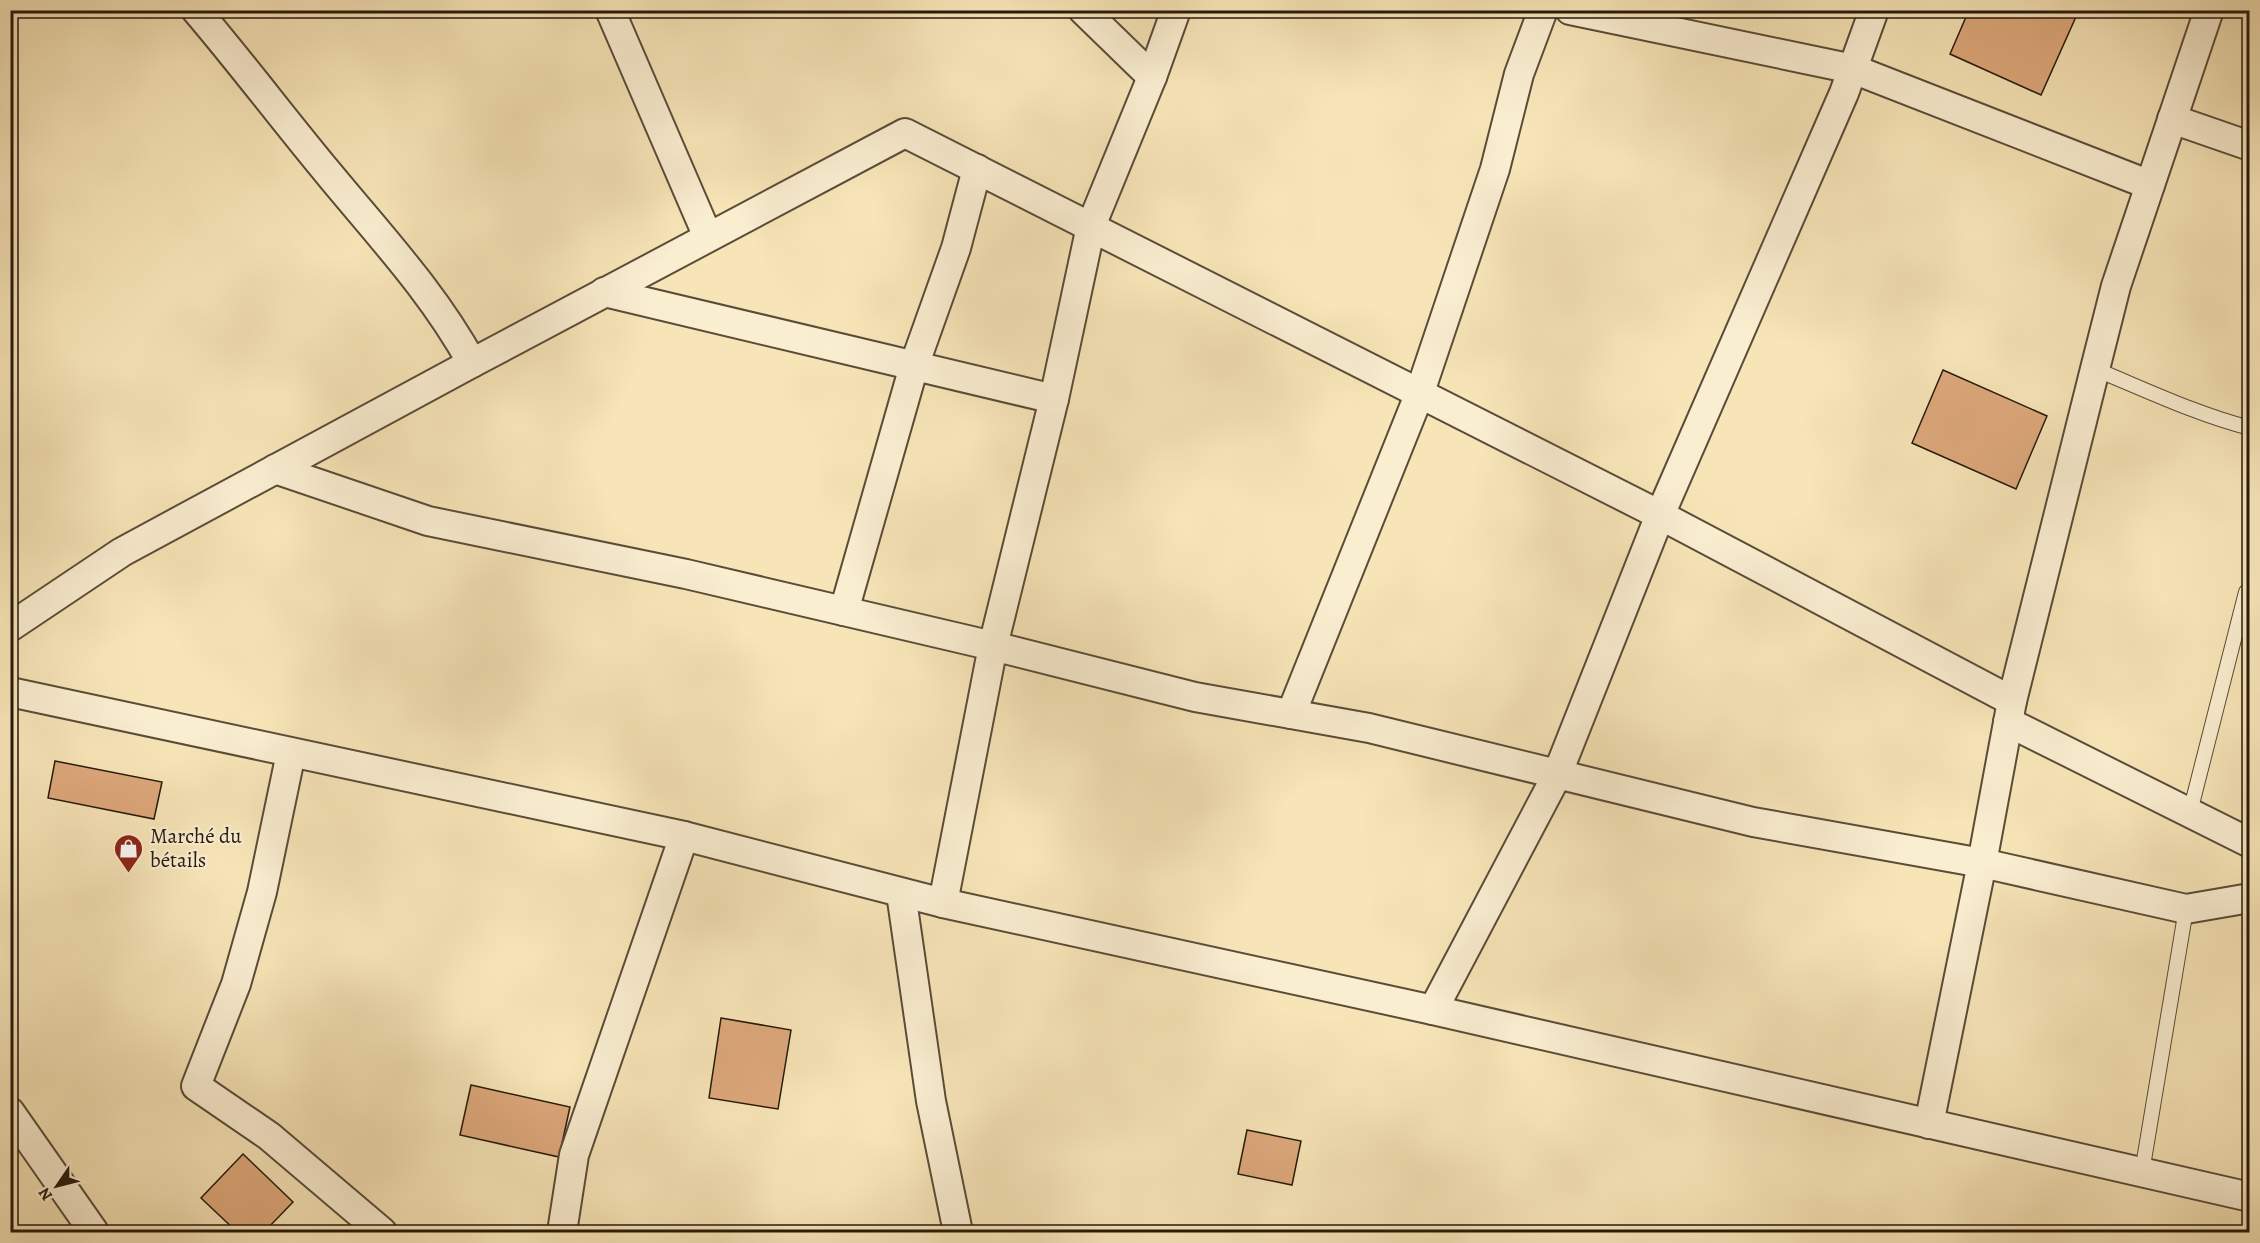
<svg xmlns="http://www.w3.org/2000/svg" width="2260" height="1243" viewBox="0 0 2260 1243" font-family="Alegreya,serif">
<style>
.building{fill:#dea97c;stroke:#26190d;stroke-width:1.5}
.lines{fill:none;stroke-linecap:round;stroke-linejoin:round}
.service-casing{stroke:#5a4c38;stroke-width:16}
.minor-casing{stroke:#5a4c38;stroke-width:32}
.service{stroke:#faeed1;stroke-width:14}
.minor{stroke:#faeed1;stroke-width:28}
.labels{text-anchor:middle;stroke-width:4.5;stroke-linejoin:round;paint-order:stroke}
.poi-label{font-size:21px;fill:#26190d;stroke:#faeed1;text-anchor:start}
</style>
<rect width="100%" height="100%" fill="#f7e5b8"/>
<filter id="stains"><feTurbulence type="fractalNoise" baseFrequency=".00333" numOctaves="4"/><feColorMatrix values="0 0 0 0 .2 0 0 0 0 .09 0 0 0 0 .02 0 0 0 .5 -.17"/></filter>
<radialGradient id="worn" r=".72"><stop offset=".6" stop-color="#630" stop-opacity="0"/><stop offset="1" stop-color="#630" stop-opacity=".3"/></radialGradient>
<g class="building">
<path d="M1969 10H2079L2041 95 1950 54Z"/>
<path d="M1943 370 2047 416 2016 489 1912 443Z"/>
<path d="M55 761 162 782 154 819 48 798Z"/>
<path d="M721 1018 791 1030 778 1109 709 1098Z"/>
<path d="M471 1085 570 1107 559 1157 460 1135Z"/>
<path d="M1247 1130 1301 1141 1292 1185 1238 1174Z"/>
<path d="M243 1154 293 1202 264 1232H237L201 1198Z"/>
</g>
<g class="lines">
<defs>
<g id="service">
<path d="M2095 369C2146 390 2196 414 2250 428"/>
<path d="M2190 812 2246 592"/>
<path d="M2142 1172 2186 909"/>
</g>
<g id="minor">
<path d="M196 10C242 64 284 120 329 174 380 236 433 292 472 363"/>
<path d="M610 10 708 237"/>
<path d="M1083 10 1152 77"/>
<path d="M1570 10 1853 69 2150 185"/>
<path d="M2172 119 2250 146"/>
<path d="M604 292 1054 399"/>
<path d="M275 469 428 521 686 574 993 646 1195 697 1369 728 1753 822 1982 863 2186 909 2250 898"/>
<path d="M844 611 914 366 956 248 977 169"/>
<path d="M10 627 122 552 472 363 905 133 1660 515 2012 701"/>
<path d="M10 692 684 836 943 903 1433 1010 2250 1197"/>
<path d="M1291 714 1419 395 1495 169 1519 74 1543 10"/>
<path d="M2008 722 2250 843"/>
<path d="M291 753 262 892 236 984 196 1086 269 1136 382 1232"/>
<path d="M901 893 931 1101 958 1232"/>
<path d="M943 903 993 646 1054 399 1091 226 1152 77 1176 10"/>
<path d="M1433 1010 1557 775 1660 515 1844 93 1874 10"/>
<path d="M10 1112 94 1232"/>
<path d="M1929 1124 1982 863 2012 701 2095 369 2116 286 2209 10"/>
<path d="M562 1232 574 1155 684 836"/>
</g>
</defs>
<use href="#service" class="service-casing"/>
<use href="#minor" class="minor-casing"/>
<use href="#service" class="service"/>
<use href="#minor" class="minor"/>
</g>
<defs>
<symbol id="shop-pin" viewBox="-11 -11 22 30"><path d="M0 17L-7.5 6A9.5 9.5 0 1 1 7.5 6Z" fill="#8f2418" stroke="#faeed1"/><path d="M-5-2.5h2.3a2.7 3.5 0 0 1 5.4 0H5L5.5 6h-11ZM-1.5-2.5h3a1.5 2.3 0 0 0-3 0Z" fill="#fff"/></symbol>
</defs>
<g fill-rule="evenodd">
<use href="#shop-pin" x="112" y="832" width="33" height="45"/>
</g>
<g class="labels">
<g class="poi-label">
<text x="150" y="843">Marché du<tspan x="150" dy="24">bétails</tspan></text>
</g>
</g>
<rect width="2260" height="1243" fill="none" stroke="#f7e5b8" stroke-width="36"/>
<rect x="12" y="12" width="2236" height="1219" fill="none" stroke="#26190d" stroke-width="3"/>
<rect x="18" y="18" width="2224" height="1207" fill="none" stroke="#26190d" stroke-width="1.5"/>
<g transform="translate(57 1186) rotate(235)" stroke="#faeed1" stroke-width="4.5" paint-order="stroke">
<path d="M0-4.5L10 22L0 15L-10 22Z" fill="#26190d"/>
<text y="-9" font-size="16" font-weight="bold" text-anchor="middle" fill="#26190d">N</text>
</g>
<rect width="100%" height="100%" filter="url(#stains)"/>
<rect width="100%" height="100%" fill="url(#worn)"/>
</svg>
